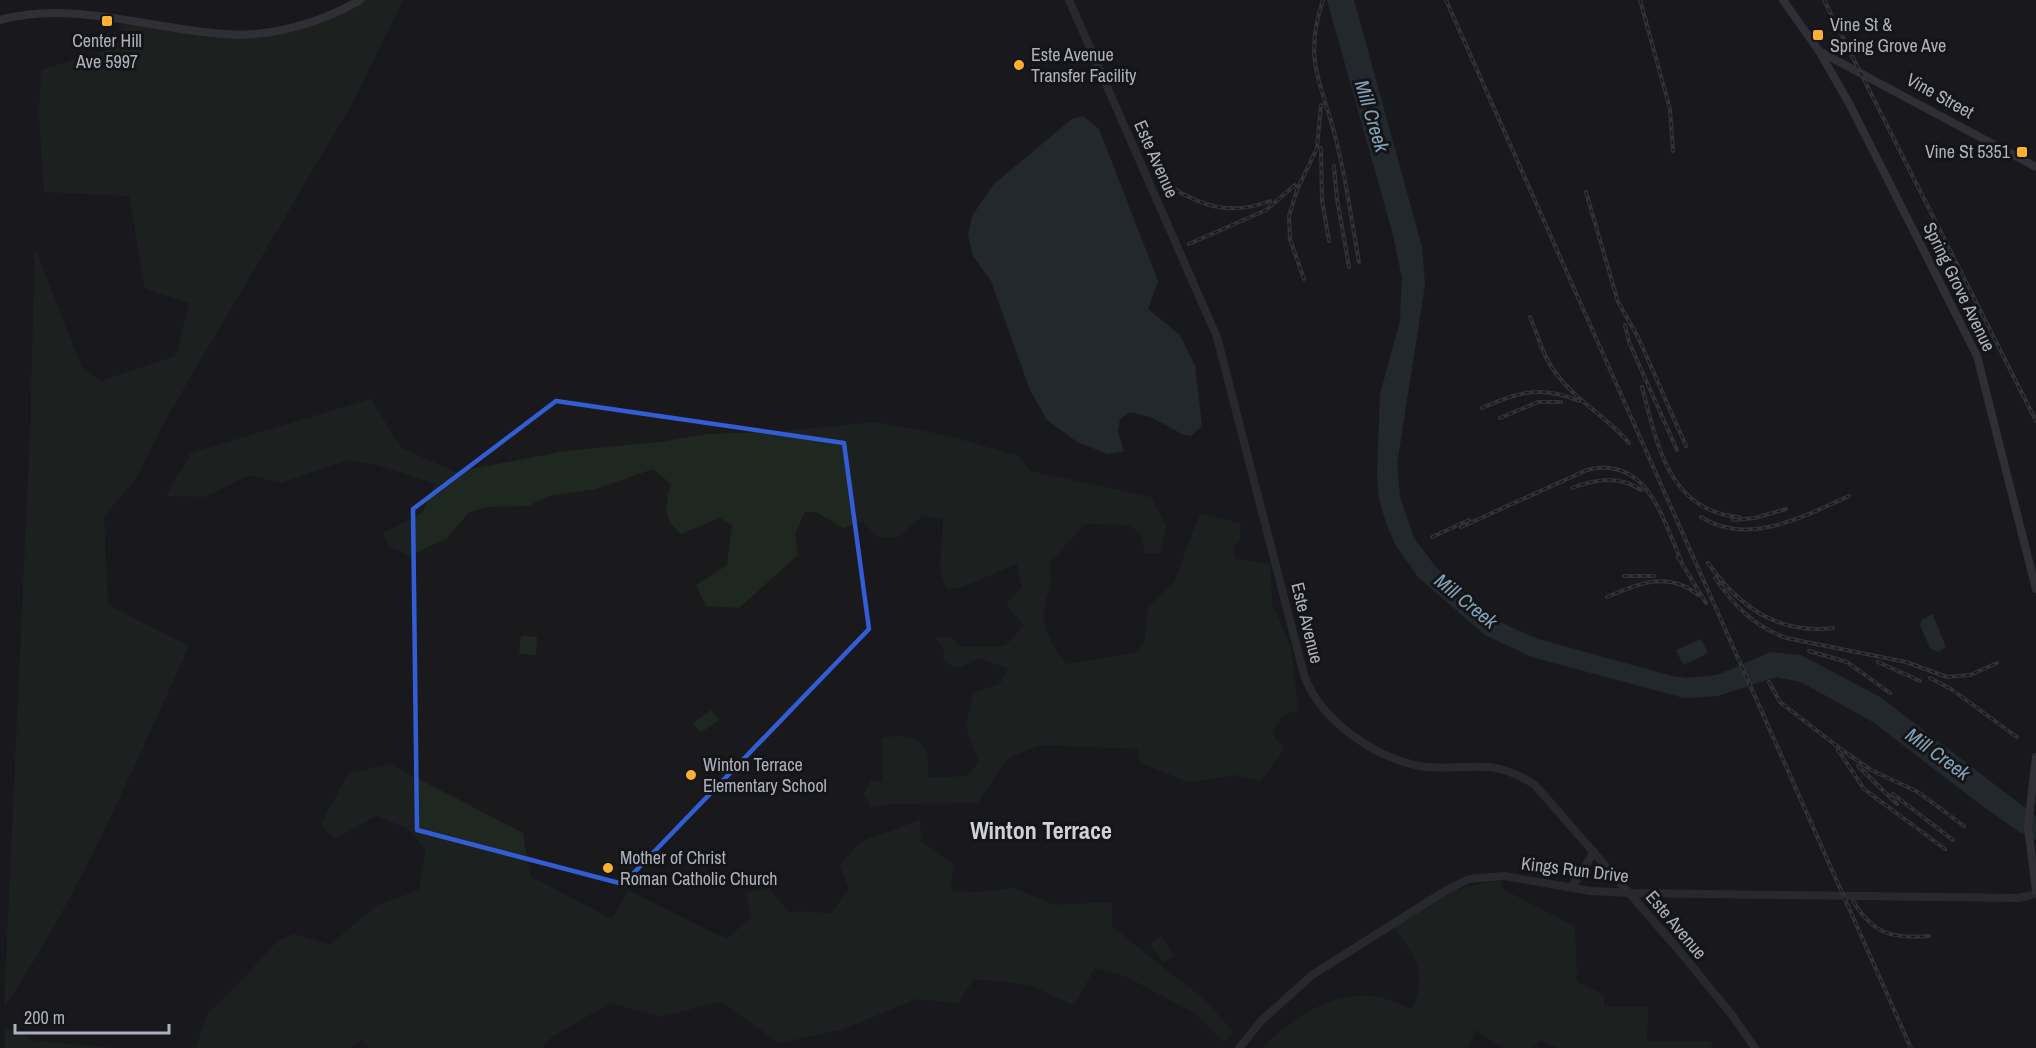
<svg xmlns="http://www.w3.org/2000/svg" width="2036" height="1048" viewBox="0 0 2036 1048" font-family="'Archivo Narrow',sans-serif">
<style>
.green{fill:#1f2820}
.water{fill:#2f3a42}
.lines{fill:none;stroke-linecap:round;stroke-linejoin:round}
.tertiary{stroke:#3b3c42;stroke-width:8}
.secondary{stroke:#494b52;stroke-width:8}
.rail-casing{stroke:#4e5057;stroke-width:4}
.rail{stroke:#151518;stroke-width:1.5;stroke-dasharray:4.5;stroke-linecap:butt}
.marked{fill:none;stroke:#325dd4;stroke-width:4.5;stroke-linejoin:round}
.poi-dot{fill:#fdaf32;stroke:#151518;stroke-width:2}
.labels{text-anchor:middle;stroke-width:6;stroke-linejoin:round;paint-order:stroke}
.poi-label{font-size:18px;fill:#acb2bd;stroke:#151518;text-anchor:start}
.street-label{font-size:18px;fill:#acb2bd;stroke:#151518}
.water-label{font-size:20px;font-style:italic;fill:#82a2b9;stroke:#151518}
.district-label{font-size:24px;font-weight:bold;fill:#cdd1d9;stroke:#151518}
</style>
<rect width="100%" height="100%" fill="#1a1a1d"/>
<g class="green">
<path d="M360 0H403L354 100 164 422 135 480 104 516 108 605 189 646C133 767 79 898 4 1007L30 434 35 248 82 368 101 381 176 356 189 303 145 289 129 196 44 192 39 117 41 70 111 49 117 41 123 18 226 35 296 26Z"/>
<path d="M371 399 401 448 456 472 565 451 659 442 707 434 770 432 876 422 945 435 1019 456 1030 471 1151 497 1166 526 1160 553H1145L1141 535 1130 525 1085 524 1049 563C1053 588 1049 586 1044 609 1040 624 1056 653 1066 664L1135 653 1145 640 1148 607 1174 582 1200 514 1241 523 1239 541 1233 547 1236 559 1270 564 1272 604 1291 648 1298 710 1284 715 1271 733 1284 748 1261 781 1236 775 1189 782 1140 763 1138 749 1040 745 1008 758 977 803 893 804 871 808 864 794 871 780 883 783 882 738C898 735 920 734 927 754 929 761 927 771 928 778L967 776 979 763 966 727 973 693 1000 684 1008 668 978 658C965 667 957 671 943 661L944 648 935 638 951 637 960 647 1005 646 1024 626 1006 604 1022 588 1017 564 962 587 947 590 940 570 943 520 924 515 896 538 878 537 862 521 843 528 816 512H805L795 534 798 555 739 608 706 606 696 585 727 565 732 525 720 518 681 534C662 517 665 507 671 484L653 469 596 489 548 496 529 506 487 507 469 512 447 538 410 556 389 546 383 533 422 513 435 484 377 465 348 460 281 483 250 475 204 497 166 496 191 453Z"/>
<path d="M521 636 537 637 536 655 519 654Z"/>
<path d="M711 710 719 720 700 733 693 723Z"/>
<path d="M390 764 523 833 530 876 612 919 628 890 726 939 752 917 746 893 768 888 788 911 831 913 849 890 840 865 860 842 920 820 921 841 953 864 951 891 976 892 1014 888 1054 905 1112 902V927L1205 1000 1233 1032 1224 1042 1196 1014 1125 976 1095 968 1074 1005 1029 985 974 979 958 1003 916 999 844 1029 779 1043 721 1001 661 1017 611 1003 553 1036 542 1048H370L362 1040 349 1048H196L208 1013 245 977 278 940 295 934 330 945 376 906 419 890 426 850 407 828 376 816 334 839 321 824 349 773Z"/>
<path d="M1503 881 1501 888 1575 927 1577 981 1604 995V1006L1648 1007 1647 1041H1711L1712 1048H1560L1540 1040 1533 1048H1504L1475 1030 1468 1048H1263C1288 1020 1333 991 1372 996 1385 997 1400 1005 1412 1009 1429 974 1415 956 1394 927 1433 903 1455 883 1503 881Z"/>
<path d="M1161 936 1174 956 1163 963 1150 944Z"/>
<path d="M5 1028 36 1041 116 1048H5Z"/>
</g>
<g class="water">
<path d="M1327 0H1354L1422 247 1425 285 1397 464 1400 497 1414 538 1435 566 1488 615 1506 625 1538 639 1672 676 1687 678 1717 675 1771 652 1801 655 1880 697 2036 816V840L2018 831 1981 805 1873 722 1801 682 1776 677 1718 696 1684 698 1532 657 1485 635 1418 577 1395 544 1386 523 1379 499 1377 475 1380 394 1400 321 1402 278 1393 235Z"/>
<path d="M1083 116 1099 129 1158 281 1148 309 1180 335 1195 366 1202 426 1191 436 1182 434 1151 417 1130 412 1120 419 1118 432 1124 451 1108 454 1077 442 1047 420 1030 390 991 281 973 256 968 235 972 216 994 184 1072 119Z"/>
<path d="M1932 614 1946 647 1938 652 1930 648 1920 625 1922 620Z"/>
<path d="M1701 639 1708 653 1683 665 1676 650Z"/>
</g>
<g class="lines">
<g class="tertiary">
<path d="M1069 0 1217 337 1304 675C1320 721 1381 763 1428 767 1474 771 1490 756 1535 785L1677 948 1732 1015 1755 1048"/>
<path d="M1572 887 1594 852"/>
<path d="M1239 1048 1262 1020 1312 975 1445 891 1469 879 1504 876 1591 891 1629 893 2019 898 2036 894"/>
</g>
<g class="secondary">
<path d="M1783 0 1819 51 2036 167"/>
<path d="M0 20C73 0 150 29 224 34 269 38 321 23 360 0"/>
<path d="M1819 51 1850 105 1977 356 2036 589"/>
<path d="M2036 757 2028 826 2036 891"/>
</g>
<defs>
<g id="rail">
<path d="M1323 0C1301 65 1325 87 1338 148 1347 185 1352 224 1359 262"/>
<path d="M1446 0 1911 1048"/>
<path d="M1640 0 1670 109 1673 151"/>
<path d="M1824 0 2036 421"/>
<path d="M1321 148 1322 200 1329 241"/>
<path d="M1334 166 1337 199 1349 267"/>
<path d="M1168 185C1202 207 1232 216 1270 201"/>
<path d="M1586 192 1618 302 1638 337 1686 446"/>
<path d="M1189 244 1266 210 1295 185"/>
<path d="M1304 279 1290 239 1289 216 1297 190 1317 148 1321 105"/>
<path d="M1530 317C1538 335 1543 357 1555 372 1575 400 1607 417 1629 443"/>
<path d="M1625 325 1629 342 1677 450"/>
<path d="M1642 387C1657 443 1668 511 1739 517"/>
<path d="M1482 408C1518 392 1541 385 1579 401"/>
<path d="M1500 418 1538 402H1561"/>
<path d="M1572 488C1596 479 1619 475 1641 490"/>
<path d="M1701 517C1748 547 1805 516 1849 496"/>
<path d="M1733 520 1755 518 1786 509"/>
<path d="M1461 527 1587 470C1648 455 1663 520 1682 563"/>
<path d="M1432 537 1469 520"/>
<path d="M1678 557 1706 603"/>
<path d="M1708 563C1738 606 1779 635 1833 628"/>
<path d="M1624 576H1654"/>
<path d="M1715 578C1734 606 1754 626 1786 638L1906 662 1947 677 1970 675 1997 663"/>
<path d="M1607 597C1638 584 1668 570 1698 595"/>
<path d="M1809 651 1847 662 1890 693"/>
<path d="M1878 662 1920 681"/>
<path d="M1930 678 1951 689 2017 737"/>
<path d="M1769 682 1780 702 1838 747 1871 770 1918 792 1964 826"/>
<path d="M1838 750 1864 789 1945 849"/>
<path d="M1858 766 1897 804"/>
<path d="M1893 794 1953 840"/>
<path d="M1853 901C1873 934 1892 939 1929 936"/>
</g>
</defs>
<use href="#rail" class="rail-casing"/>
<use href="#rail" class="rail"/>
</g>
<path d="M0 0H2036V1048H0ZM556 401 844 443 869 629 623 884 417 830 413 509Z" fill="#1a1a1d" fill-opacity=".55" fill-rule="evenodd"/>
<path class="marked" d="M556 401 844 443 869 629 623 884 417 830 413 509Z"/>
<g class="poi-dot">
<rect x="101" y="15" width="12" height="12" rx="3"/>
<rect x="1812" y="29" width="12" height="12" rx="3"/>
<circle cx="1019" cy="65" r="6"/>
<rect x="2016" y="146" width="12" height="12" rx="3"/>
<circle cx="691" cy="775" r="6"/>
<circle cx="608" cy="868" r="6"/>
</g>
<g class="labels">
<g class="poi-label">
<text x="1830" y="31">Vine St &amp;<tspan x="1830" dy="21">Spring Grove Ave</tspan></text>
<text x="107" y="47" text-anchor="middle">Center Hill<tspan x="107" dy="21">Ave 5997</tspan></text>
<text x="1031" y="61">Este Avenue<tspan x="1031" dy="21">Transfer Facility</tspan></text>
<text x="2010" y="158" text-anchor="end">Vine St 5351</text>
<text x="703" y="771">Winton Terrace<tspan x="703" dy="21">Elementary School</tspan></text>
<text x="620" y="864">Mother of Christ<tspan x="620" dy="21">Roman Catholic Church</tspan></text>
</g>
<g class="street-label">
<text transform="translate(1940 96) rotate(29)" y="6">Vine Street</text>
<text transform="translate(1156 159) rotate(66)" y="6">Este Avenue</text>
<text transform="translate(1959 287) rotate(64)" y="6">Spring Grove Avenue</text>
<text transform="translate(1307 623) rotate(76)" y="6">Este Avenue</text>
<text transform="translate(1575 870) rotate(7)" y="6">Kings Run Drive</text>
<text transform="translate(1676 925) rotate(50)" y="6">Este Avenue</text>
</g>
<g class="water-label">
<text transform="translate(1372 116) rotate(73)" y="7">Mill Creek</text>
<text transform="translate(1466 601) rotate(39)" y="7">Mill Creek</text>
<text transform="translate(1938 754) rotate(36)" y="7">Mill Creek</text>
</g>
<g class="district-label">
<text x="1041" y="839">Winton Terrace</text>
</g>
</g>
<path d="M15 1024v9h154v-9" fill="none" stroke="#acb2bd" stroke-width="3"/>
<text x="24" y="1024" font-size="18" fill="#acb2bd" stroke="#151518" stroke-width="4.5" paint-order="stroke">200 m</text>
</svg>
